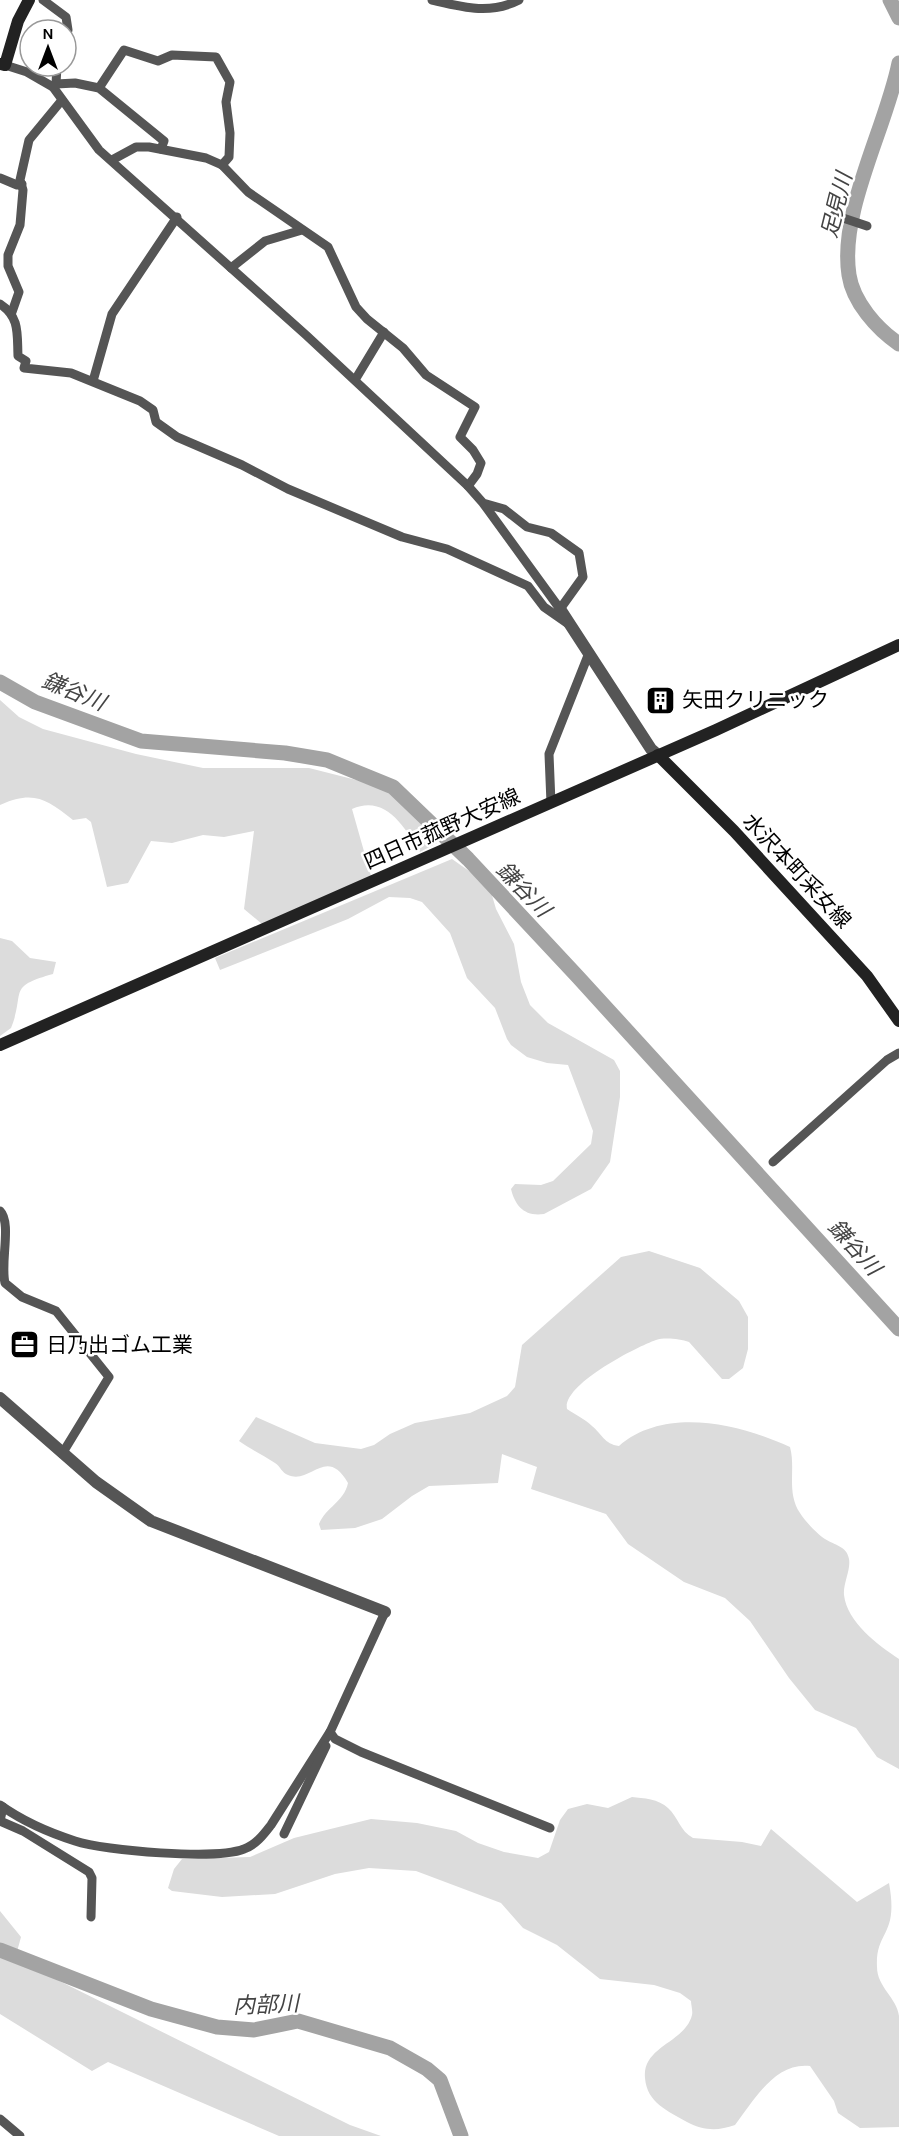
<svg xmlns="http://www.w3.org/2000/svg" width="899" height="2136" viewBox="0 0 899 2136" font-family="Karla,'Noto Sans JP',sans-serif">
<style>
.green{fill:#dcdcdc}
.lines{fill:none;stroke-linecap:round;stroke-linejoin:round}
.river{stroke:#a3a3a3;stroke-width:15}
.minor{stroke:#555;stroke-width:9}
.tertiary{stroke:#555;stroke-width:12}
.secondary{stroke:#222;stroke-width:12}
.labels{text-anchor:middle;stroke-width:5;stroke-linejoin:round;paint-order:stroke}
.poi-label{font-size:21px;fill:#000;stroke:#fff;text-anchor:start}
.street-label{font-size:21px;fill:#000;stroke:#fff}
.water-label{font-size:22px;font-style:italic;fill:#444;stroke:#fff}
</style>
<rect width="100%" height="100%" fill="#fff"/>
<g class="green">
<path d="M0 700 19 717 43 729 136 754 203 768H309L384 787 419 816 437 843 420 852C405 828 386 794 352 809L371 876 262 924 244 909 254 831 224 837 203 835 172 843 151 841 128 883 107 887 91 822 86 818 73 820C46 799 34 790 0 805Z"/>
<path d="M452 859 489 885 496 909 514 944 521 982 530 1005 548 1023 614 1060 620 1071V1097L610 1162 591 1189 544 1214C525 1217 515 1206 511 1189L515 1184 541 1185 553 1181 591 1144 593 1131 568 1065 547 1063 527 1057 511 1045 507 1039 495 1008 467 978 450 933 422 902 410 898 389 897 348 919 220 970 215 958Z"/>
<path d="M0 938 12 941 30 958 56 962 53 974C6 987 26 991 11 1028L0 1036Z"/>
<path d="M649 1251 700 1268 739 1301 748 1317V1349L743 1368 729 1379H722L689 1342C680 1339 665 1337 656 1340 636 1347 562 1385 567 1409 576 1415 585 1419 592 1426 602 1434 604 1444 619 1446 665 1406 740 1424 790 1447 796 1469 786 1492 800 1513 805 1521 817 1534 825 1539 834 1545 847 1546 849 1559 851 1570 843 1583 844 1595 847 1622 878 1645 899 1659V1769L877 1757 856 1728 815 1710 789 1678 750 1621 725 1598 684 1582 628 1544 606 1514 531 1489 537 1467 502 1454 498 1483 429 1486 412 1496 382 1519 355 1528 321 1530 319 1524C326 1507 344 1502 348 1483 326 1445 311 1485 288 1475 282 1473 280 1466 275 1463 263 1455 250 1449 239 1441L256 1417 315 1443 361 1449 374 1445 390 1434 415 1423 470 1413 507 1396 515 1387 522 1345 621 1257Z"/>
<path d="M632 1797C643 1798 659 1799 668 1808 678 1817 680 1831 693 1838L742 1842 761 1846 771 1829 857 1902 889 1883C899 1937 875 1930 877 1967 877 1987 897 1998 899 2016 899 2051 899 2091 899 2127L860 2128 838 2113 834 2101 810 2066C775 2062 754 2100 735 2125 718 2131 704 2131 687 2122 668 2111 647 2103 645 2078 642 2046 685 2043 692 2015 693 2011 691 2005 691 2001L680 1993 654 1985 600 1979 557 1945 523 1928 501 1903 416 1871 369 1868 335 1874 275 1894 222 1897 172 1891 168 1888 174 1869 182 1859 250 1857 294 1838 371 1819 417 1823 456 1831 478 1843 504 1852 538 1858 549 1852 560 1820 568 1809 587 1804 608 1808Z"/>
<path d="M0 1911 21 1937 15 1959 350 2125 381 2136H279L108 2062 92 2071 0 2014Z"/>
</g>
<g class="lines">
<g class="river">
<path d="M890 0 899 18"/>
<path d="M899 63C886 128 839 211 849 275 853 302 877 329 899 344"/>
<path d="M0 682 35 702 141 741 285 753 327 760 393 787 468 859 578 977 899 1329"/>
<path d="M0 1950 151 2009 217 2027 254 2030 298 2021 390 2048 427 2069 440 2080 461 2136"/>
</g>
<g class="minor">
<path d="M43 0 66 17 68 30 66 37"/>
<path d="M432 0C462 7 490 15 519 0"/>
<path d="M5 65 27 72 53 87 99 150 306 335 468 486 483 503 560 609 583 577 579 553 551 533 527 527 504 509 483 503"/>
<path d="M56 84 57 66"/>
<path d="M53 87 56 84 75 83 99 88 164 141 161 149"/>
<path d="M99 88 124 50 158 61 172 55 216 57 230 82 226 102 230 133 229 157 222 165"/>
<path d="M112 160 136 147H149L206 158 222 165 248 192 328 247 356 307 367 319 403 348 426 375 475 407 460 437 473 450 481 463 477 474 468 486"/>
<path d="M0 178 17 185 22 184"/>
<path d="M834 215 867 226"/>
<path d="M231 268 265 241 302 230"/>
<path d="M0 304C20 317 17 334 18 356L26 361 24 368 71 373 140 401 153 410 156 422 177 437 242 465 288 489 402 537 447 549 528 586 544 607 567 623"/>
<path d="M12 312 19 292 8 266V255L20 225 23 190 20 180 29 140 62 100"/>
<path d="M355 380 384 332"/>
<path d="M93 381 112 314 177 217"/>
<path d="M551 803 549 754 589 653"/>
<path d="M773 1162 887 1060 899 1053"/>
<path d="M0 1211C12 1223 0 1262 5 1283L22 1297 56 1311 109 1377 62 1454"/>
<path d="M330 1732 335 1739 361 1752 550 1828"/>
<path d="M0 1805C21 1820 50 1833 75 1841 105 1851 217 1860 244 1849 256 1845 264 1834 271 1825L330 1732 385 1612"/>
<path d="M3 1807 0 1821 23 1831 89 1872 92 1878 91 1917"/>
<path d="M284 1834 326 1746"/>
<path d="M0 2119 20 2136"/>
</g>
<g class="tertiary">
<path d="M560 609 651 749 658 755"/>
<path d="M0 1398 96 1482 151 1521 385 1612"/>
</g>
<g class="secondary">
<path d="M0 64 5 65 18 21 29 0"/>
<path d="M658 755 734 831 867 976 899 1021"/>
<path d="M0 1045 716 730 899 645"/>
</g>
</g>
<defs>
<symbol id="building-square" viewBox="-11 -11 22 22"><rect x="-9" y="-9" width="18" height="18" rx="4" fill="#000" stroke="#fff"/><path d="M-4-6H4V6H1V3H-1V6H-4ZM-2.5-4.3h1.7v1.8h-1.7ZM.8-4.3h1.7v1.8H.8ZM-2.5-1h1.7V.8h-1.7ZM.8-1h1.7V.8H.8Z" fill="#fff"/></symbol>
<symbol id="office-square" viewBox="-11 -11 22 22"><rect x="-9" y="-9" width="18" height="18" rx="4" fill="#000" stroke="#fff"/><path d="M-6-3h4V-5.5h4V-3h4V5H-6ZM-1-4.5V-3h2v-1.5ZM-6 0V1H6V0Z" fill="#fff"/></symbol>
</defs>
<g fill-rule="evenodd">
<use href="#building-square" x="644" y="684" width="33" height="33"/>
<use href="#office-square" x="8" y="1328" width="33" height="33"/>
</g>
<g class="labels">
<g class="poi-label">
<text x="682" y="707">矢田クリニック</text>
<text x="46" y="1352">日乃出ゴム工業</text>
</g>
<g class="street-label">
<text transform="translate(442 829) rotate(-24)" y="7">四日市菰野大安線</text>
<text transform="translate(797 871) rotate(47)" y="7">水沢本町采女線</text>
</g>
<g class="water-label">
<text transform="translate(836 205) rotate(-76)" y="8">足見川</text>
<text transform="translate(74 691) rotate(22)" y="8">鎌谷川</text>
<text transform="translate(524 889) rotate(46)" y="8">鎌谷川</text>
<text transform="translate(855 1247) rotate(48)" y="8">鎌谷川</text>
<text transform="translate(266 2004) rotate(-2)" y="8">内部川</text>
</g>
</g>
<g transform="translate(48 48)"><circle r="28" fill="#ffffff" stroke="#999999" stroke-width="1.5"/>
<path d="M0-4.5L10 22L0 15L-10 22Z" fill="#000000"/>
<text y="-9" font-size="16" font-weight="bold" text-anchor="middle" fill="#000000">N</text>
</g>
</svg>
